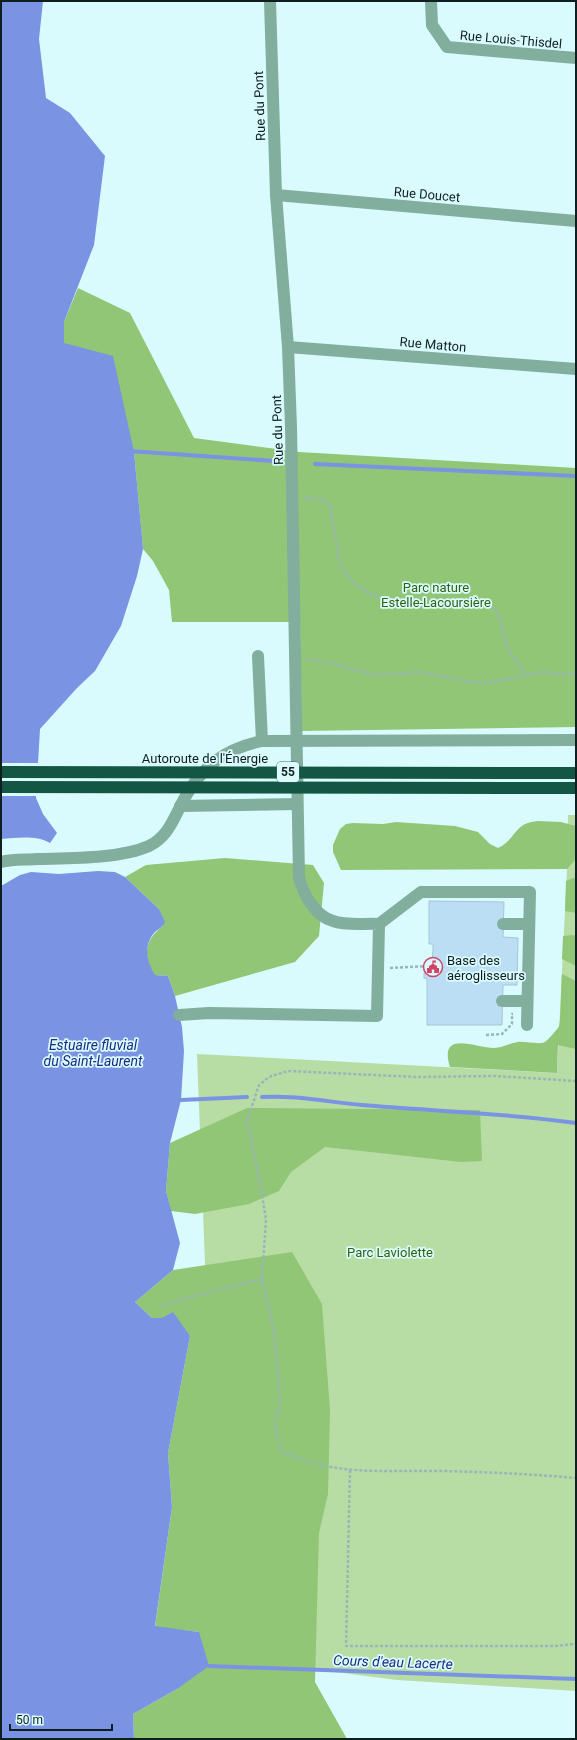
<svg xmlns="http://www.w3.org/2000/svg" width="577" height="1740" viewBox="0 0 577 1740" font-family="Roboto,sans-serif">
<style>
.green{fill:#b7dda5}
.forest{fill:#91c676}
.water{fill:#7b93e3}
.pier{fill:#dafbfd}
.lines{fill:none;stroke-linecap:round;stroke-linejoin:round}
.stream{stroke:#7b93e3;stroke-width:4}
.building{fill:#bbdef5;stroke:#a6c4d7}
.path{stroke:#9ab6b8;stroke-width:2.5;stroke-dasharray:3 2;stroke-linecap:butt}
.minor{stroke:#81ae9d;stroke-width:12}
.highway{stroke:#135643;stroke-width:12}
.labels{text-anchor:middle;stroke-width:3.5;stroke-linejoin:round;paint-order:stroke}
.shield{fill:#dafbfd;stroke:#4c6162;stroke-width:1}
.shield-label{font-size:12px;font-weight:bold;fill:#0f1f20}
.street-label{font-size:13px;fill:#0f1f20;stroke:#dafbfd}
.park-label{font-size:13px;fill:#326210;stroke:#dafbfd}
.poi-label{font-size:13px;fill:#0f1f20;stroke:#dafbfd;text-anchor:start}
.water-label{font-size:14px;font-style:italic;fill:#1d2a85;stroke:#dafbfd}
</style>
<rect width="100%" height="100%" fill="#dafbfd"/>
<path class="green" d="M568 815H576V1691L397 1680 220 1657 197 1054 557 1073 567 869Z"/>
<g class="forest">
<path d="M78 288 130 313 194 438 299 452 576 468V727L302 731 300 622H172L169 590 153 561 143 549 134 452 64 344V322Z"/>
<path d="M538 821 561 822 576 826V859L567 869 341 870 333 852V845L340 829 346 824 353 823 383 824 396 822 455 826 478 832 490 844 498 848C518 838 513 823 538 821Z"/>
<path d="M225 858 313 865 324 883 319 936 295 962 175 996 168 976 154 975C143 956 144 940 163 926L159 909 125 877 146 865Z"/>
<path d="M576 877V913L565 911 566 881Z"/>
<path d="M573 935 576 936V966L562 959 563 936Z"/>
<path d="M562 974 576 981V1049L558 1045 557 1073 450 1067C438 1029 476 1048 494 1048 502 1048 510 1043 518 1042 526 1041 539 1045 545 1042 547 1041 558 1029 559 1026 561 1022 561 982 562 974Z"/>
<path d="M247 1108 480 1110 482 1161 461 1162 325 1147 291 1172 279 1191 249 1204 195 1214 171 1211 166 1191 170 1143Z"/>
<path d="M292 1252 322 1304 330 1410 328 1494 319 1533 315 1682 347 1739H134L133 1714 177 1689 199 1632 155 1627 172 1507 168 1453 190 1336 162 1318H152L135 1302 173 1270Z"/>
</g>
<g class="water">
<path d="M1 1H43L39 39 46 98 70 113 105 156 94 245 64 322V343L113 356 134 452 142 537 143 549 137 576 121 626 95 671 77 688 40 729 36 798 43 814 57 833 50 843C36 835 17 838 1 839Z"/>
<path d="M98 871 115 872 125 877 159 909 165 922C163 927 160 928 156 931 143 944 146 961 155 975L168 976 175 996 182 1027 184 1051 181 1100 170 1143 166 1191 180 1243 173 1270 135 1302 152 1318H162L173 1312 190 1336 168 1453 172 1507 155 1626 199 1632 209 1666 177 1689 133 1714 134 1739H1V886L20 875 31 872 59 874Z"/>
</g>
<path class="pier" d="M1 763H40L38 796H1Z"/>
<g class="lines">
<g class="stream">
<path d="M129 451 274 461"/>
<path d="M315 464 576 476"/>
<path d="M262 1097C295 1095 328 1102 362 1105 433 1111 505 1113 576 1123"/>
<path d="M181 1100 247 1097"/>
<path d="M209 1666 576 1679"/>
</g>
</g>
<path class="building" d="M429 901 504 902 503 937 518 938 517 985H503L502 1025H427V979L424 978V973L428 969V960H432L433 951V944H429Z"/>
<g class="lines">
<g class="path">
<path d="M304 498 324 500 330 506 340 563C360 609 417 601 458 600 467 600 482 598 490 605 505 616 501 635 508 649 513 659 521 665 526 674"/>
<path d="M307 659 334 664 376 675 422 672 470 682 486 683 543 672 576 675"/>
<path d="M390 968 428 966"/>
<path d="M486 1035 502 1034 512 1024V1014H513"/>
<path d="M576 1081 495 1076 417 1077 288 1071 269 1077 259 1085 247 1121 260 1182 266 1220 262 1279 275 1336 280 1401 275 1424 280 1450C333 1477 384 1470 442 1471 487 1472 531 1474 576 1478"/>
<path d="M162 1305 213 1291 262 1279"/>
<path d="M350 1470 346 1646H554L576 1644"/>
</g>
<g class="minor">
<path d="M431 1 432 25 447 47 576 58"/>
<path d="M276 195 576 221"/>
<path d="M288 347 576 369"/>
<path d="M258 656 262 741"/>
<path d="M180 806 297 804"/>
<path d="M1 862C13 859 25 860 37 859 69 858 120 859 149 846 168 837 174 818 183 801 201 767 224 749 262 741L576 740"/>
<path d="M379 924 421 892H530L527 1025"/>
<path d="M503 924H529"/>
<path d="M502 1001H527"/>
<path d="M179 1015 209 1013 377 1016 379 924C365 923 347 926 333 921 315 916 303 894 299 877L291 427 288 347 276 195 270 1"/>
</g>
<g class="highway">
<path d="M1 772 576 773"/>
<path d="M1 787 576 788"/>
</g>
</g>
<defs>
<symbol id="civic-ring" viewBox="-11 -11 22 22"><circle r="9.5" fill="#dafbfd" stroke="#d34365" stroke-width="1.5"/><path d="M-.6-6.5H3V-4.5H.6V-3L4-1V1h2V6H-6V1h2V-1L-.6-3ZM-1.2 2.5V6h2.4V2.5Z" fill="#d34365"/></symbol>
</defs>
<g fill-rule="evenodd">
<use href="#civic-ring" x="422" y="956" width="22" height="22"/>
</g>
<g class="labels">
<rect class="shield" x="277" y="762" width="22" height="20" rx="3"/>
<g class="shield-label">
<text x="288" y="776">55</text>
</g>
<g class="street-label">
<text transform="translate(511 39) rotate(5)" y="5">Rue Louis-Thisdel</text>
<text transform="translate(259 106) rotate(-92)" y="5">Rue du Pont</text>
<text transform="translate(427 194) rotate(5)" y="5">Rue Doucet</text>
<text transform="translate(433 344) rotate(5)" y="5">Rue Matton</text>
<text transform="translate(277 430) rotate(-92)" y="5">Rue du Pont</text>
<text x="205" y="763">Autoroute de l'Énergie</text>
</g>
<g class="park-label">
<text x="436" y="592">Parc nature<tspan x="436" dy="15">Estelle-Lacoursière</tspan></text>
<text x="390" y="1257">Parc Laviolette</text>
</g>
<g class="poi-label">
<text x="447" y="965">Base des<tspan x="447" dy="15">aéroglisseurs</tspan></text>
</g>
<g class="water-label">
<text x="93" y="1050">Estuaire fluvial<tspan x="93" dy="16">du Saint-Laurent</tspan></text>
<text transform="translate(393 1662) rotate(2)" y="5">Cours d'eau Lacerte</text>
</g>
</g>
<rect width="577" height="1740" fill="none" stroke="#0f1f20" stroke-width="4"/>
<path d="M10 1724v6h102v-6" fill="none" stroke="#0f1f20" stroke-width="2"/>
<text x="16" y="1724" font-size="12" fill="#0f1f20" stroke="#dafbfd" stroke-width="3" paint-order="stroke">50 m</text>
</svg>
